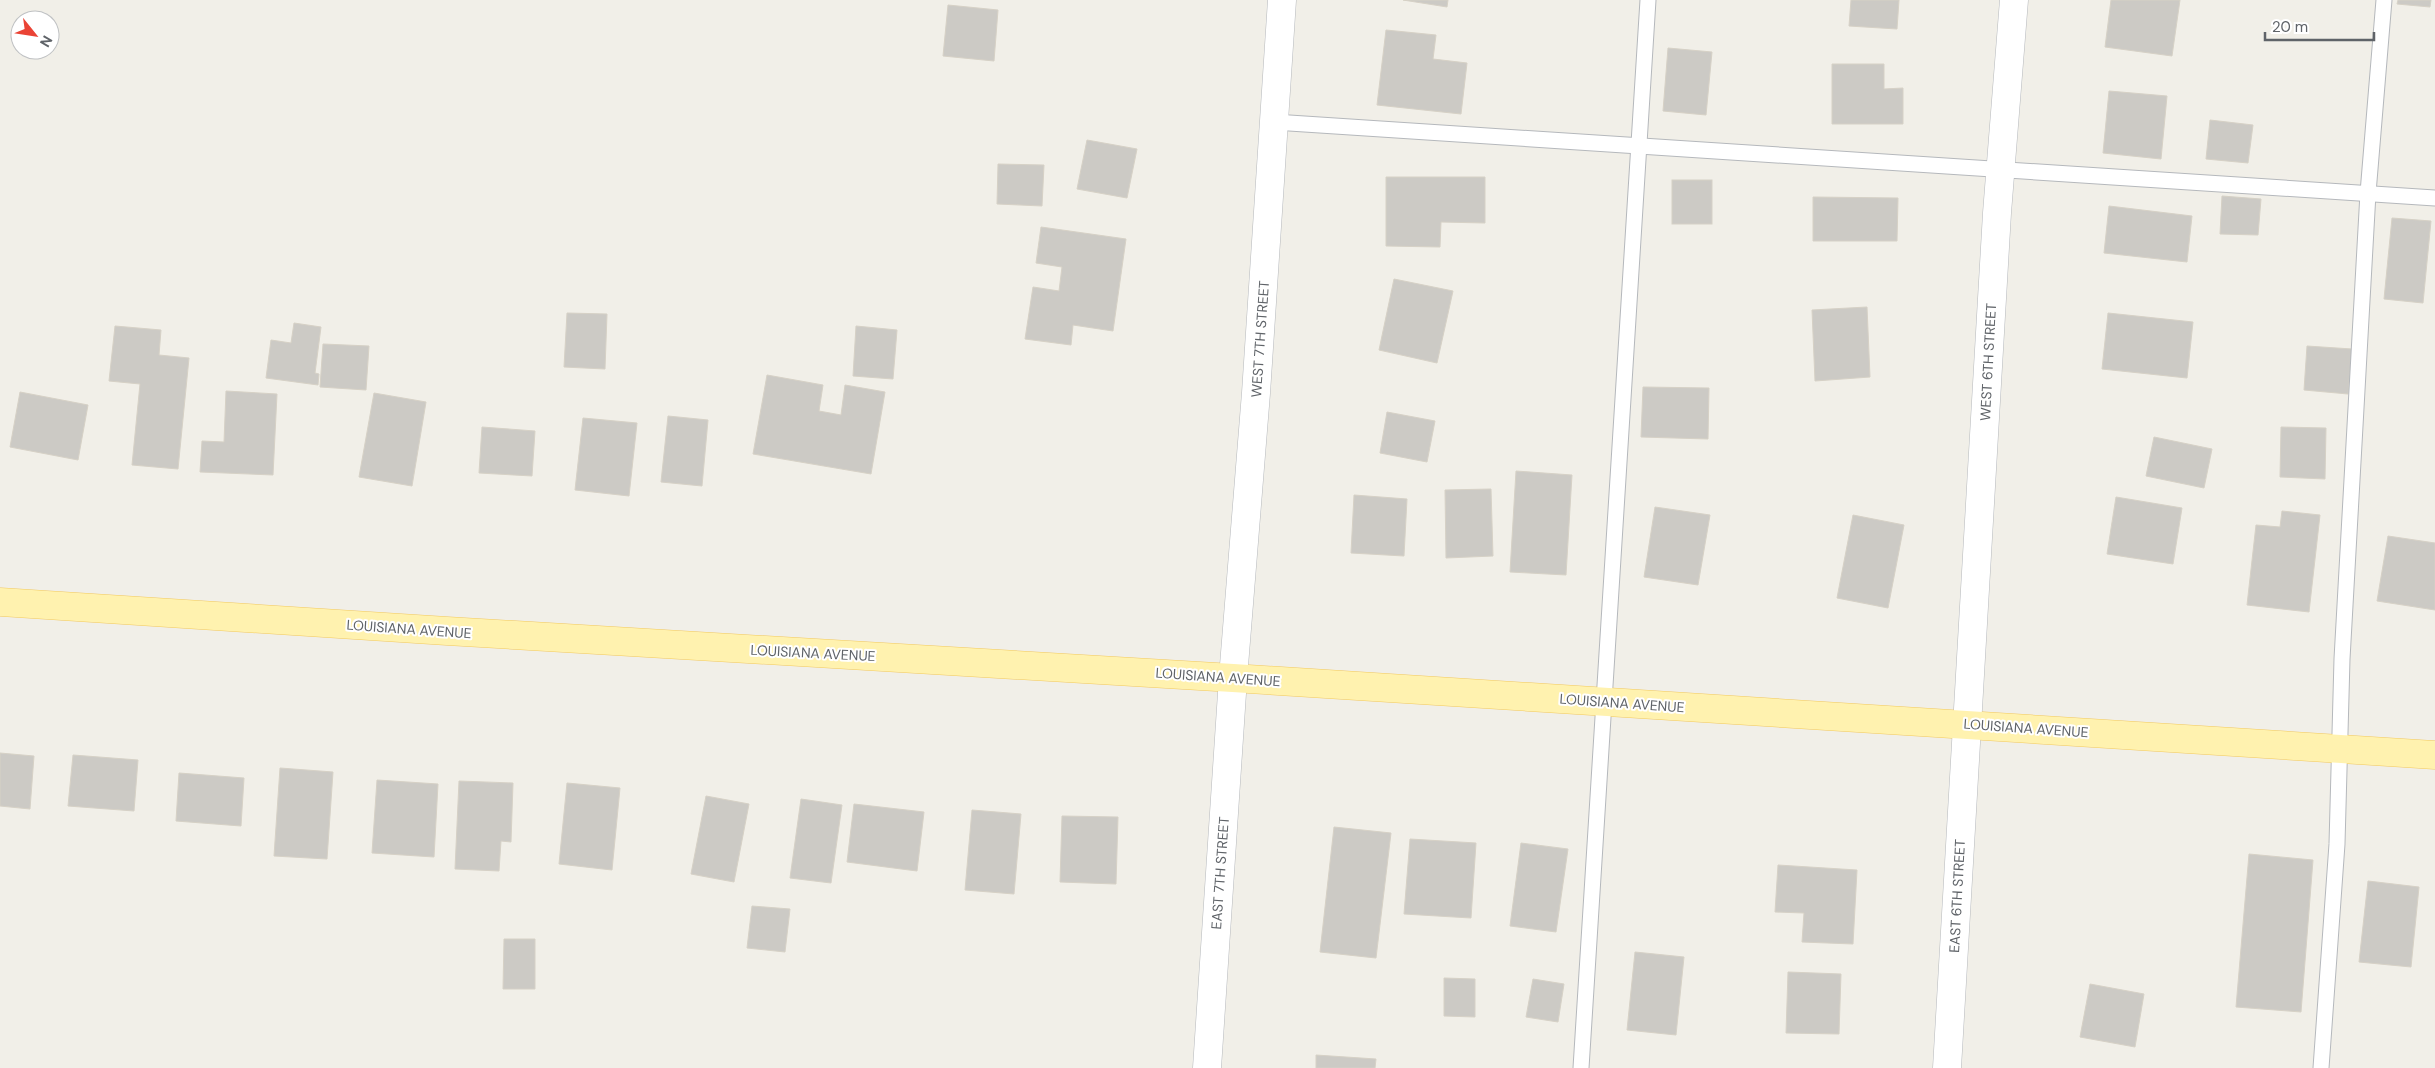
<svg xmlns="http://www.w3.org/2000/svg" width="2435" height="1068" viewBox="0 0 2435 1068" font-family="'DM Sans',sans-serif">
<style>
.building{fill:#cccac5;stroke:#d6d1c6}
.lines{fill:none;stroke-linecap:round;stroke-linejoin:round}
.lane-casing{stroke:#b5b8bc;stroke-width:17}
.street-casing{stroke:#b5b8bc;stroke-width:29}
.primary-casing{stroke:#f2c960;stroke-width:29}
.lane{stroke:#fff;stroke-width:15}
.street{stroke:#fff;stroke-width:28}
.primary{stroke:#fff2af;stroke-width:28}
.labels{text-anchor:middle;stroke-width:4;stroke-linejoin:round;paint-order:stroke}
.street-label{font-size:14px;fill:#5f6368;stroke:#fff}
</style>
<rect width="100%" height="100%" fill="#f1efe8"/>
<g class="building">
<path d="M1403 0H1448L1447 7Z"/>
<path d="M1851 0H1899L1897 29 1849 26Z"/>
<path d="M2111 0H2180L2172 56 2105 47Z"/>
<path d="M2398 0H2431L2430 7 2397 4Z"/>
<path d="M948 5 998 10 994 61 943 56Z"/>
<path d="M1386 30 1436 35 1433 59 1467 63 1461 114 1377 105Z"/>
<path d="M1668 48 1712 52 1706 115 1663 111Z"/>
<path d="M1832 64H1884V89L1903 88V124H1832Z"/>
<path d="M2109 91 2167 96 2161 159 2103 153Z"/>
<path d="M2210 120 2253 125 2248 163 2206 159Z"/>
<path d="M1087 140 1137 149 1127 198 1077 189Z"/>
<path d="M998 164 1044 165 1042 206 997 204Z"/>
<path d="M1386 177H1485V223L1441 222 1440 247 1386 246Z"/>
<rect x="1672" y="180" width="40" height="44"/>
<path d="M2222 196 2261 199 2258 235 2220 234Z"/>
<path d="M1813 197 1898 198 1897 241H1813Z"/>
<path d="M2109 206 2192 216 2187 262 2104 253Z"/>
<path d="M2392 218 2431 221 2423 303 2384 299Z"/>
<path d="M1041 227 1126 239 1113 331 1073 325 1071 345 1025 339 1033 287 1059 291 1062 267 1036 263Z"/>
<path d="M1394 279 1453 291 1437 363 1379 350Z"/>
<path d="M1867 307 1870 377 1815 381 1812 310Z"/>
<path d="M567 313 607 314 605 369 564 367Z"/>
<path d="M2108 313 2193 322 2187 378 2102 369Z"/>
<path d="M294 323 321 327 315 373 319 374 318 385 266 378 271 340 291 343Z"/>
<path d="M115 326 161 330 159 355 189 358 178 469 132 465 140 384 109 381Z"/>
<path d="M856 326 897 330 893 379 853 376Z"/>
<path d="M323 344 369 346 366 390 320 387Z"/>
<path d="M2307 346 2352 349 2348 394 2304 390Z"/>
<path d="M767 375 823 385 819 411 841 415 845 385 885 392 871 474 753 454Z"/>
<path d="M1643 387 1709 388 1708 439 1641 437Z"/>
<path d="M226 391 277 394 273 475 200 472 202 441 224 442Z"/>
<path d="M20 392 88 405 78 460 10 447Z"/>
<path d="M374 393 426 402 412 486 359 477Z"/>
<path d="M1387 412 1435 421 1427 462 1380 453Z"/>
<path d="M668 416 708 420 702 486 661 482Z"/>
<path d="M583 418 637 423 629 496 575 490Z"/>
<path d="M482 427 535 431 532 476 479 473Z"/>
<path d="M2281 427 2326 428 2325 479 2280 477Z"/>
<path d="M2154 437 2212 449 2204 488 2146 476Z"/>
<path d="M1516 471 1572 475 1566 575 1510 572Z"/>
<path d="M1491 489 1493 556 1446 558 1445 490Z"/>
<path d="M1354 495 1407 499 1404 556 1351 553Z"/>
<path d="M2116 497 2182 508 2173 564 2107 554Z"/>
<path d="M1655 507 1710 515 1698 585 1644 577Z"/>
<path d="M2282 511 2320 515 2309 612 2247 605 2256 525 2280 527Z"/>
<path d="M1853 515 1904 525 1888 608 1837 598Z"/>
<path d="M2388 536 2435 543V610L2377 601Z"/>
<path d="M0 753 34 756 30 809 0 806Z"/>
<path d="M73 755 138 760 134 811 68 806Z"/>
<path d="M280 768 333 772 327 859 274 856Z"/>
<path d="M179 773 244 778 241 826 176 821Z"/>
<path d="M377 780 438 784 434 857 372 853Z"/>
<path d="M459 781 513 783 511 842 501 841 499 871 455 869Z"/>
<path d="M567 783 620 788 612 870 559 864Z"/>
<path d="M706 796 749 804 734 882 691 874Z"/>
<path d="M801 799 842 805 831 883 790 878Z"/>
<path d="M854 804 924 812 917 871 847 862Z"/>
<path d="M972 810 1021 814 1014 894 965 890Z"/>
<path d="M1062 816 1118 817 1116 884 1060 882Z"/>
<path d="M1334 827 1391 833 1376 958 1320 952Z"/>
<path d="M1410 839 1476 843 1471 918 1404 914Z"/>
<path d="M1521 843 1568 849 1556 932 1510 926Z"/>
<path d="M2249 854 2313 860 2301 1012 2236 1007Z"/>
<path d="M1778 865 1857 870 1853 944 1802 942 1804 913 1775 912Z"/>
<path d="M2368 881 2419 887 2411 967 2359 962Z"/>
<path d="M752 906 790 909 785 952 747 948Z"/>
<path d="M504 939H535V989H503Z"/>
<path d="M1635 952 1684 957 1676 1035 1627 1030Z"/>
<path d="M1788 972 1841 974 1839 1034 1786 1033Z"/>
<path d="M1444 978 1475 979V1017L1444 1016Z"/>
<path d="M1533 979 1564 984 1558 1022 1526 1017Z"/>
<path d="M2090 984 2144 994 2135 1047 2080 1037Z"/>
<path d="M1316 1055 1376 1059 1375 1068H1316Z"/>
</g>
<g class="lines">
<defs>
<g id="lane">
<path d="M1274 122 2435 198"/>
<path d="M1581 1068 1648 0"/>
<path d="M2321 1068 2337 844 2342 659 2368 193 2384 0"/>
</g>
<g id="street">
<path d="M1207 1068 1233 678 1256 393 1282 0"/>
<path d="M1947 1068 1997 213 2014 0"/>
</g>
<path id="primary" d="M0 602 447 631 1233 678 2435 755"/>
</defs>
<use href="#lane" class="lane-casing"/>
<use href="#street" class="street-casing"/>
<use href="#primary" class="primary-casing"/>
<use href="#lane" class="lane"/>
<use href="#street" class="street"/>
<use href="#primary" class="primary"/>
</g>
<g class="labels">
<g class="street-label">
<text transform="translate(1260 339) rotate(-86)" y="5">WEST 7TH STREET</text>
<text transform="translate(1988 362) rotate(-87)" y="5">WEST 6TH STREET</text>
<text transform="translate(409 629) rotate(4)" y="5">LOUISIANA AVENUE</text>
<text transform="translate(813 653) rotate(3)" y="5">LOUISIANA AVENUE</text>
<text transform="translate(1218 677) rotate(4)" y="5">LOUISIANA AVENUE</text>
<text transform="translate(1622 703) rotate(4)" y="5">LOUISIANA AVENUE</text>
<text transform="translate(2026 728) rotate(4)" y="5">LOUISIANA AVENUE</text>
<text transform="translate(1220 873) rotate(-86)" y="5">EAST 7TH STREET</text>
<text transform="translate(1957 896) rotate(-87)" y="5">EAST 6TH STREET</text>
</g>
</g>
<g transform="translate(35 35) rotate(120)"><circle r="24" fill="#ffffff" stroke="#bfc1c3"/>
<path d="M0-4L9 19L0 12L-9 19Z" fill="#ea4335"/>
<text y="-8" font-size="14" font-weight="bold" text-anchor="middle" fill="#5f6368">N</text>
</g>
<path d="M2265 32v8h109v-8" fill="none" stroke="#5f6368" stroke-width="2.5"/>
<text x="2272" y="32" font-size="15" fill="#5f6368" stroke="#ffffff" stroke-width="4" paint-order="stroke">20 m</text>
</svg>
